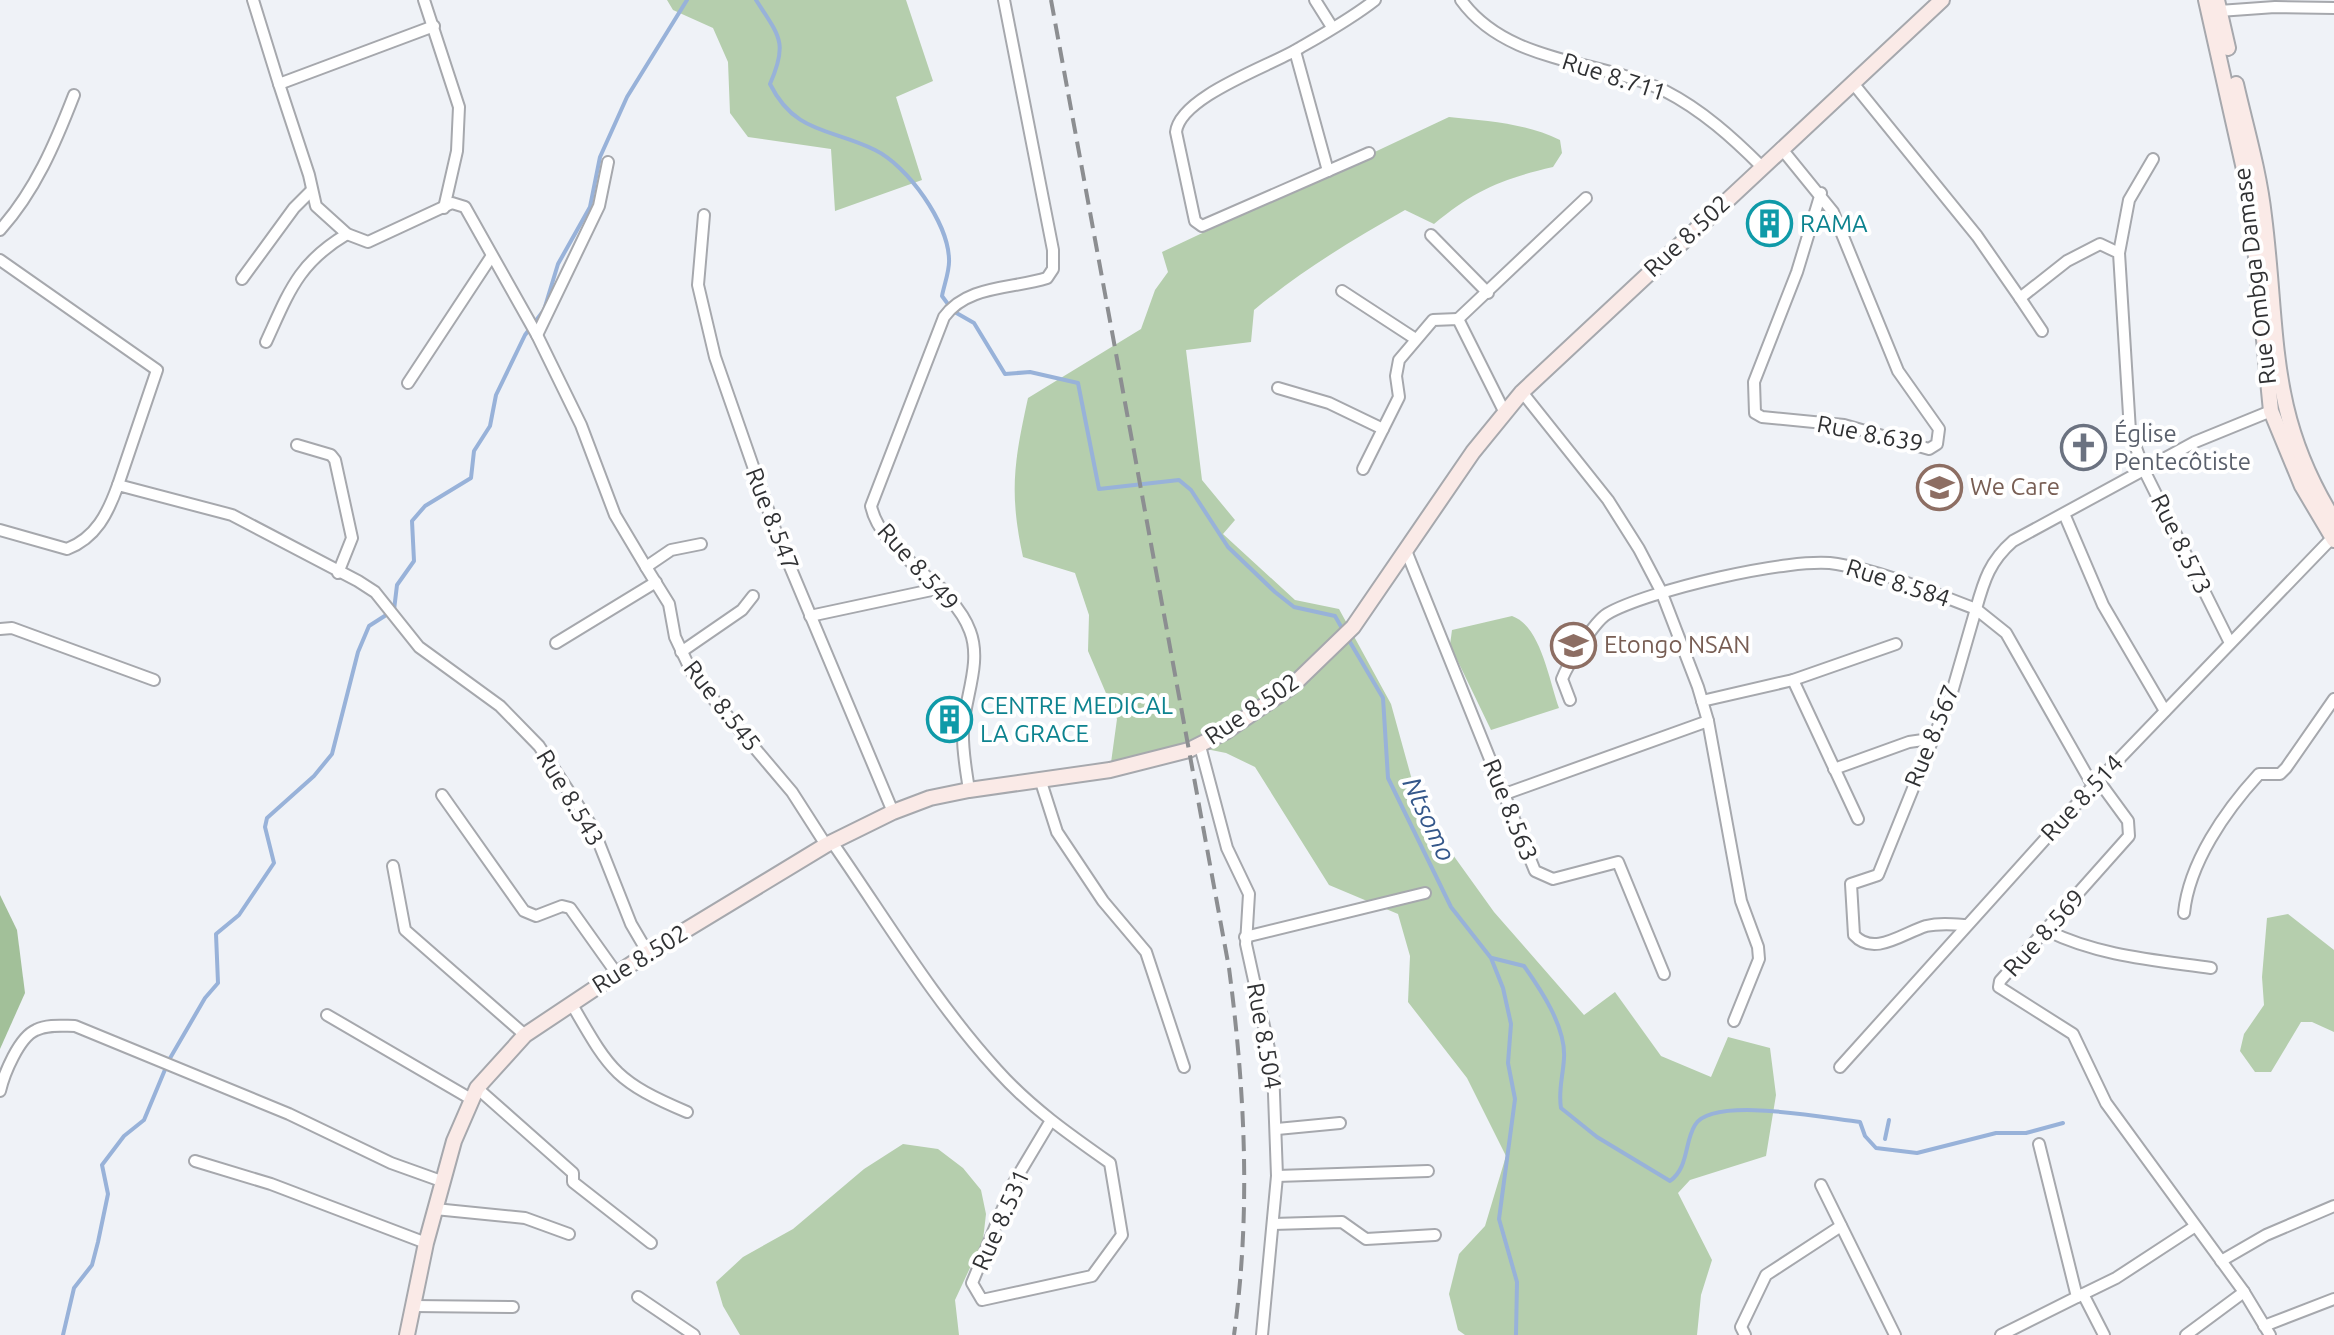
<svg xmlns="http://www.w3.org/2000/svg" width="2334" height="1335" viewBox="0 0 2334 1335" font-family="Ubuntu,sans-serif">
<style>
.green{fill:#b5cead}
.forest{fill:#a2c099}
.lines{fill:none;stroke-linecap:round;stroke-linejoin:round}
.stream{stroke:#98b2d9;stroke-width:4}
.minor-casing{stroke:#a6a8ad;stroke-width:14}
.secondary-casing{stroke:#a6a8ad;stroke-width:18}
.minor{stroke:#fff;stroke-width:10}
.secondary{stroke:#faeae7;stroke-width:14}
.rail{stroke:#8c8e91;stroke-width:4;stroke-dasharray:16 8;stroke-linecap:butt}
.labels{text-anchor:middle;stroke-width:8;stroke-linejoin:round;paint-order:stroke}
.street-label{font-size:24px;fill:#303133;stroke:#fff}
.culture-label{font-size:24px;fill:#0d838f;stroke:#fff;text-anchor:start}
.worship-label{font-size:24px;fill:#5b616d;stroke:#fff;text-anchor:start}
.education-label{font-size:24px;fill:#785e54;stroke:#fff;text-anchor:start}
.water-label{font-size:26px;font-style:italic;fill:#34578a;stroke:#fff}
</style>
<rect width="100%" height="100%" fill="#eff2f7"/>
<g class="green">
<path d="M667 0H906L933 81 896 97 922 180 835 211 831 149 748 137 730 113 728 62 713 28 673 10Z"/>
<path d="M1449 117C1487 121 1525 123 1560 140L1562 153 1553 167C1502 179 1475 190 1434 224L1405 210C1352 240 1301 271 1254 310L1251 342 1186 350 1202 480 1235 520 1223 534 1295 600 1339 609 1391 704 1420 809 1494 912 1584 1015 1615 992 1661 1056 1711 1077 1728 1037 1770 1048 1776 1095 1766 1156 1690 1180 1678 1193 1712 1260 1701 1295 1697 1335H1465L1458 1330 1449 1294 1459 1254 1485 1226 1506 1156 1467 1078 1408 1002 1410 956 1398 914 1329 885 1255 767 1226 753 1196 747 1110 770 1117 719 1088 651 1089 615 1075 573 1023 557C1009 492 1014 462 1028 398L1141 329 1155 290 1168 272 1162 252Z"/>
<path d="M1512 616C1541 626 1549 681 1559 708L1491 730 1450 645 1452 630Z"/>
<path d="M2288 914 2334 950V1032L2312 1022H2301L2271 1072H2255L2240 1051 2244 1034 2264 1005 2262 977 2267 918Z"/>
<path d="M903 1144 938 1149 963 1168 981 1190 986 1214 983 1240 955 1300 959 1335H740L723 1306 716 1282 743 1257 793 1229 864 1169Z"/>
</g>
<path class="forest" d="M0 895 17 930 25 993 0 1049Z"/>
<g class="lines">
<g class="stream">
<path d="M756 0C780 37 788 43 770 84 795 134 830 128 875 150 908 166 948 223 949 259 950 270 944 285 942 296L953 311 974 323 1005 374 1030 372 1078 383 1099 489 1179 480 1191 490 1228 547 1275 592 1294 607 1335 616 1343 630"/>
<path d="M1347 637 1383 698 1388 778 1451 907 1491 958 1503 988 1511 1024 1508 1063 1515 1099 1499 1219 1517 1282 1516 1335"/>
<path d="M1492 958 1524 966C1541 990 1566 1027 1564 1058 1563 1077 1558 1090 1561 1108L1597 1137 1670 1181C1689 1167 1684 1143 1695 1125 1713 1095 1829 1119 1860 1122L1865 1136 1876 1148 1917 1153 1996 1133H2026L2063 1123"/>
<path d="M1885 1139 1889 1120"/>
<path d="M63 1335 74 1288 92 1265 98 1242 108 1194 102 1165 124 1136 144 1120 169 1060 205 998 218 983 216 934 239 915 274 863 265 827 267 818 314 776 332 754 358 652 369 626 394 610 397 585 414 561 412 521 425 506 471 478 474 451 490 426 496 395 525 335 544 310 558 264 590 207 600 157 627 97 687 0"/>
</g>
<defs>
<g id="minor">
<path d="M253 0 279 84 434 26"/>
<path d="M424 0 459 107 457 151 444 208"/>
<path d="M1315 0 1332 27"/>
<path d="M1461 0C1508 65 1599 59 1665 91 1702 110 1733 138 1761 166"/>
<path d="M2219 11 2275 7 2334 8"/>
<path d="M1295 51 1328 171"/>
<path d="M1852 82 1977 236 2020 298 2067 261 2100 244 2119 253 2130 431 2144 470 2230 643"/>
<path d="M279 84 309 175 316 206 347 234 368 242 452 203 465 207 537 335 581 425 615 515 646 567"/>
<path d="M1781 148 1833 212 1898 371 1939 429 1937 444 1929 449 1844 425 1762 417 1755 413 1754 382 1797 272 1821 193"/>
<path d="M1369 153 1202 226 1195 221 1176 132C1180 97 1267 67 1296 50 1322 35 1351 19 1375 0"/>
<path d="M704 215 698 285 715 357 778 538 893 812"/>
<path d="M0 230C35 191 55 144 74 95"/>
<path d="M1431 235 1488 293"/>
<path d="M2119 253 2129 200 2153 159"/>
<path d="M0 260 157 370 118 485"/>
<path d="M242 279 294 208 311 191"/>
<path d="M1342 291 1414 338"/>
<path d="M2020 298 2042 331"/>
<path d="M1458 319 1586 198"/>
<path d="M537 335 599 206 608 162"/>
<path d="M266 342C289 292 298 263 347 234"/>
<path d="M408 383 491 257"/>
<path d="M1278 388 1329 403 1383 429"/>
<path d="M1522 392 1608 500 1639 549 1661 591 1698 687 1708 721 1741 901 1758 947 1759 959 1734 1021"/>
<path d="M297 445 331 455 335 460 352 538 338 573"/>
<path d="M1363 469 1399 397 1396 376 1399 360 1433 320 1458 319 1505 413"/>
<path d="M2065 516 2103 605 2165 711"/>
<path d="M0 530 67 549C96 538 108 513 118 485L232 515 358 581 375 592 419 647 500 706 539 746 593 828 631 924 648 953"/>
<path d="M701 544 671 550 646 567 669 604 675 637 693 675 792 792 826 845"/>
<path d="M1407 553 1535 871 1553 879 1618 862 1664 974"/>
<path d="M810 616 941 588"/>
<path d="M0 629 12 628 154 680"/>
<path d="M556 643 656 582"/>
<path d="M681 652 742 610 753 596"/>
<path d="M1793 680 1858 819"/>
<path d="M1570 700 1562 679C1568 664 1594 622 1607 614 1646 591 1793 556 1837 564 1885 572 1931 592 1976 609 1984 580 1990 561 2013 541L2195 442 2271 411"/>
<path d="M1702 701 1793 680 1896 644"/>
<path d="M1200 746 1227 848 1249 894 1246 944 1273 1067 1277 1176 1262 1335"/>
<path d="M1834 769 1909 742 1930 739"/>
<path d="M2098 780 2128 821 2129 836 2000 981 1999 987 2073 1034 2106 1103 2244 1292 2270 1335"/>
<path d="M1041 782 1057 832 1103 901 1146 952 1184 1067"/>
<path d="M969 790C966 769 962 750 963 729 965 697 982 662 970 631 952 582 881 554 871 506L944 317C967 285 1012 289 1047 278L1053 269V250L1004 0"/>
<path d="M442 795 524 911 536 916 562 906 570 908 617 974"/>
<path d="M1502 795 1708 721"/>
<path d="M832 842C885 918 934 1001 997 1070 1030 1107 1070 1135 1110 1163L1122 1235 1092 1276 982 1300 972 1283 1013 1184 1050 1122"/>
<path d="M393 866 405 930 525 1035"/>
<path d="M2184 913C2189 863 2225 811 2259 774H2280L2286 768 2334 699"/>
<path d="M1965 925C1951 924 1939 923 1926 926 1903 933 1874 957 1854 935L1851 884 1878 875 1952 692 1976 609 2006 633 2093 786"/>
<path d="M2048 931C2099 956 2155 960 2211 968"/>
<path d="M1245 937 1425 893"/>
<path d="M571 1003C610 1070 614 1081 687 1112"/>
<path d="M327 1015 471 1099"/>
<path d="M1840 1067 2093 786 2332 538"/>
<path d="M477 1088 573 1173V1182L651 1243"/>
<path d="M0 1091C4 1074 19 1037 36 1030 48 1024 63 1026 75 1026L289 1114 391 1163 444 1182"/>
<path d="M1277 1129 1340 1123"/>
<path d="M195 1161 271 1184 426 1243"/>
<path d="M1277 1176 1428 1171"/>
<path d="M1821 1185 1895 1335"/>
<path d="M435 1209 525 1218 569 1234"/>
<path d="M1273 1224 1342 1222 1366 1239 1435 1235"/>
<path d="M2221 1261 2266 1235 2334 1206"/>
<path d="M2083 1294 2104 1335"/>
<path d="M638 1297 694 1335"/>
<path d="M2077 1297 2116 1278 2194 1227"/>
<path d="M413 1306 513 1307"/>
<path d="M2264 1326 2334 1299"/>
<path d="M1745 1335 1741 1327 1766 1275 1841 1226"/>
<path d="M2001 1335 2077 1297 2039 1144"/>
<path d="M2186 1335 2244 1292"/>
</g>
<g id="secondary">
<path d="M2206 0 2250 196 2271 411 2302 486 2334 540"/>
<path d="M2217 0 2228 48"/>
<path d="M2236 84C2246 128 2259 171 2264 216 2279 334 2267 413 2334 520"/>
<path d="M407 1335 426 1243 454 1141 477 1088 525 1035 648 953 826 845 893 812 930 798 969 790 1110 770 1189 750 1225 732 1291 687 1353 627 1473 452 1522 392 1942 0"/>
</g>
</defs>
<use href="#minor" class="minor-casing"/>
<use href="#secondary" class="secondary-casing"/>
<use href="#minor" class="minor"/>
<use href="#secondary" class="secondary"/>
<path class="rail" d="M1051 0 1229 968C1245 1090 1251 1213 1234 1335"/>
</g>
<defs>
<symbol id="building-ring" viewBox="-11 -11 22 22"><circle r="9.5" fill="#fff" stroke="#0f9aa8" stroke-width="1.5"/><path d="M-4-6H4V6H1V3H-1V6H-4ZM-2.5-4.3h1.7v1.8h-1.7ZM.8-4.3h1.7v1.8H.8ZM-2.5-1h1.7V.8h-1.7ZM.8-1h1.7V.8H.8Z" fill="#0f9aa8"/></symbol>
<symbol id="church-ring" viewBox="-11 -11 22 22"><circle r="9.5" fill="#fff" stroke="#6b7280" stroke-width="1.5"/><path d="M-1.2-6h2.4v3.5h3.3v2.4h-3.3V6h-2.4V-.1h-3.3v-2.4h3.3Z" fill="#6b7280"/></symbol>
<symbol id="school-ring" viewBox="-11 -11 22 22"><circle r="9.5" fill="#fff" stroke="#8d6e63" stroke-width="1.5"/><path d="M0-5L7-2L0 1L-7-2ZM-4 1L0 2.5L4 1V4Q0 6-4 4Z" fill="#8d6e63"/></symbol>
</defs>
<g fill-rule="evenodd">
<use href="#building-ring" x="1744" y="198" width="51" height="51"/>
<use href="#church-ring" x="2058" y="422" width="51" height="51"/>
<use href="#school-ring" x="1914" y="462" width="51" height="51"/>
<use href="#school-ring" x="1548" y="620" width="51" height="51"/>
<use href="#building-ring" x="924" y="694" width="51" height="51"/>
</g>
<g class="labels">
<g class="street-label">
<text transform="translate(1614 77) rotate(18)" y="8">Rue 8.711</text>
<text transform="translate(1687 236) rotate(-43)" y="8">Rue 8.502</text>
<text transform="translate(2255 276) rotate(-97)" y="8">Rue Ombga Damase</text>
<text transform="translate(1870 434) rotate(11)" y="8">Rue 8.639</text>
<text transform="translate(772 519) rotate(69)" y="8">Rue 8.547</text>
<text transform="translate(2181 544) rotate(64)" y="8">Rue 8.573</text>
<text transform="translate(918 567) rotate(48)" y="8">Rue 8.549</text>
<text transform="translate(1898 583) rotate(18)" y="8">Rue 8.584</text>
<text transform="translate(722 706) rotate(52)" y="8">Rue 8.545</text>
<text transform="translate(1252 709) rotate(-34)" y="8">Rue 8.502</text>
<text transform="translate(1932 736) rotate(-68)" y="8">Rue 8.567</text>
<text transform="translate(570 798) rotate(59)" y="8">Rue 8.543</text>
<text transform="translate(2082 798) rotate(-47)" y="8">Rue 8.514</text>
<text transform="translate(1510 810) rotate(68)" y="8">Rue 8.563</text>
<text transform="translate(2044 933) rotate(-48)" y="8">Rue 8.569</text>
<text transform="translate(640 959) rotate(-32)" y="8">Rue 8.502</text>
<text transform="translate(1264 1036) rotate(80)" y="8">Rue 8.504</text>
<text transform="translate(1001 1220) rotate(-66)" y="8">Rue 8.531</text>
</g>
<g class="culture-label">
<text x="1800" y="232">RAMA</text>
<text x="980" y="714">CENTRE MEDICAL<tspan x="980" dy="28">LA GRACE</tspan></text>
</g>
<g class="worship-label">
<text x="2114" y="442">Église<tspan x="2114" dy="28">Pentecôtiste</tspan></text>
</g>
<g class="education-label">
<text x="1970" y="495">We Care</text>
<text x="1604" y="653">Etongo NSAN</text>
</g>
<g class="water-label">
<text transform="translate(1429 819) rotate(65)" y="9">Ntsomo</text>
</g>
</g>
</svg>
